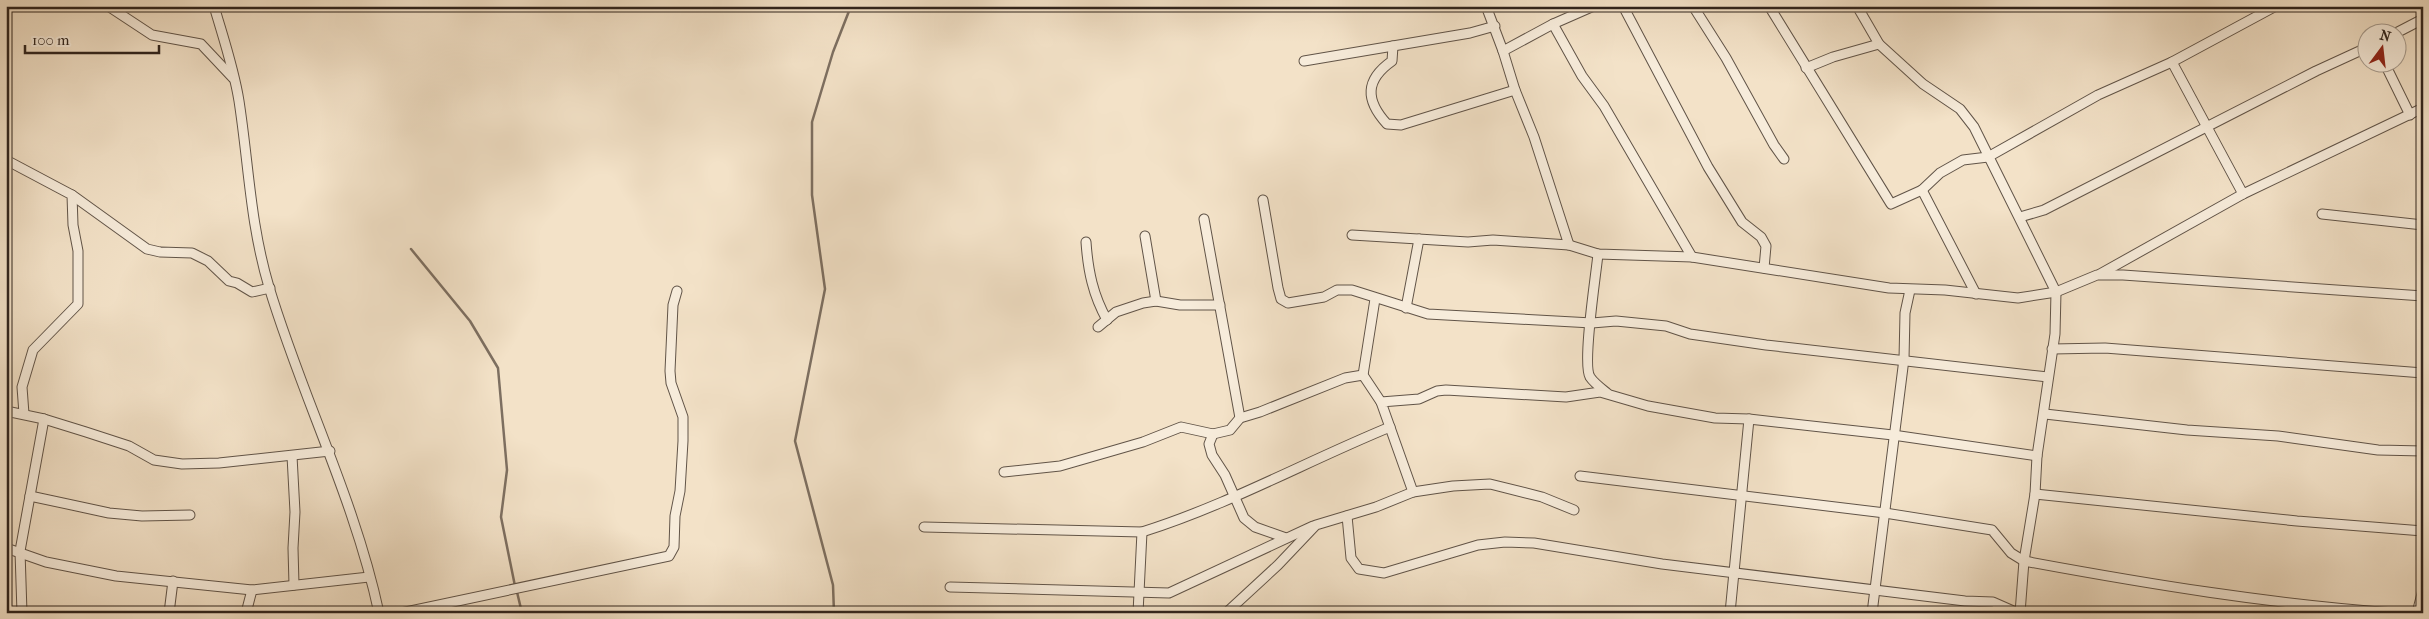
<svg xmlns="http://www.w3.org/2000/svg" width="2429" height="619" viewBox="0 0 2429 619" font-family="'IM FELL French Canon',serif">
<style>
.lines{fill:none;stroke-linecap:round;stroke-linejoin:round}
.stream{stroke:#7d6f61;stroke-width:2.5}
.minor-casing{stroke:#615448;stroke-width:11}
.minor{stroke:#f7ecdb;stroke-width:9}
</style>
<rect width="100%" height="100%" fill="#f3e2c8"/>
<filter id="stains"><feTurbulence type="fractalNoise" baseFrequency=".004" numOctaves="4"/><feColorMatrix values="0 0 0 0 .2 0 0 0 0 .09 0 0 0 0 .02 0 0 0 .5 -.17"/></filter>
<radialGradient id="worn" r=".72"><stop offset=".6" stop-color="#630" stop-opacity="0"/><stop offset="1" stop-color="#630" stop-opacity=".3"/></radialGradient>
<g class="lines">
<g class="stream">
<path d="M411 249 470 321 498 368 507 470 501 517 515 586"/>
<path d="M517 592 522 613"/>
<path d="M834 613 833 585 795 441 825 289 812 195V122L833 52 851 6"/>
</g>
<defs>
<g id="minor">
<path d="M108 6 152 35 201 44 233 78"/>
<path d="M214 6C223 37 234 69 239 101 249 166 250 223 269 287 302 397 355 500 379 613"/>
<path d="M1486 6 1503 51 1553 24 1594 6"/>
<path d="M1623 6 1708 167 1742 222 1761 237 1766 246 1764 268"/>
<path d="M1693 6 1726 58 1774 145 1784 159"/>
<path d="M1769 6 1891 204 1922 190 1940 173 1963 160 1988 157 2098 95 2172 62 2276 6"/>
<path d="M1857 6 1879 44 1923 84 1960 109 1974 127 2056 292 2055 334 2037 456 2035 494 2024 561 2020 613"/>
<path d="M1553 24 1582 76 1604 106 1692 257"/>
<path d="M2396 33 2423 19"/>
<path d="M1393 46 1392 61C1365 80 1365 100 1387 124L1401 125 1515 90"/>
<path d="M1503 51 1515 90 1534 137 1569 245"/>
<path d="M1304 61 1470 33 1495 26"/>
<path d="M2172 62 2243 194"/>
<path d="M2384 62 2410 115"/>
<path d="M1806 68 1833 57 1879 44"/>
<path d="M6 160 72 195 73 225 78 251V304L33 350 22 387 24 414"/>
<path d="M1922 190 1976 294"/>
<path d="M72 195 147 249 160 252 192 253 208 261 229 281 237 283 252 292 270 288"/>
<path d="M1263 200 1278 288 1281 299 1288 303 1324 297 1337 290H1352L1428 314 1592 323 1616 321 1666 326 1690 334 1766 345 2048 377"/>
<path d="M2322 214 2423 225"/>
<path d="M2020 217 2044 210 2316 71 2366 48"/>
<path d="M1204 219 1240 418"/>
<path d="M1352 235 1468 242 1493 240 1569 245 1598 254 1692 257 1889 288 1945 290 2018 298 2056 292 2097 275H2123L2423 296"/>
<path d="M1145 236 1156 301"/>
<path d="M1086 242C1088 271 1093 295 1107 320"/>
<path d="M1598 254C1596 275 1582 364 1590 377 1594 383 1602 389 1607 393"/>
<path d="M2100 274 2243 194 2423 108"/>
<path d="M1406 308 1419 239"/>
<path d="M1098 327 1116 312 1143 303 1156 301 1180 305H1220"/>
<path d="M2052 349 2105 348 2423 373"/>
<path d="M1363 375 1375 299"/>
<path d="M6 411 44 419 86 432 129 446 154 460 182 464 219 463 330 451"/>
<path d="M2045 414 2187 430 2278 436 2378 450 2423 451"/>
<path d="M1213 434 1209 444 1212 455 1225 475 1244 518 1255 527 1286 538"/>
<path d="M292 456 295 512 293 548 294 585"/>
<path d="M1004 472 1060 466 1143 442 1181 427 1213 434 1230 430 1240 418 1260 412 1345 378 1363 375 1381 402"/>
<path d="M1580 476 1885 513 1992 530 2011 553 2024 561C2148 584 2270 604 2395 613"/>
<path d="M1413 492 1381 402 1419 399 1437 391 1446 390 1566 397 1600 392 1648 406 1715 418 1749 419 1893 435 2037 456"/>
<path d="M2035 494 2297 521 2423 531"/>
<path d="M30 496 109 513 142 516 190 515"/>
<path d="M1347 516 1351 558 1359 569 1384 573 1478 545 1505 542 1534 543 1662 564 1965 601 1993 602 2018 613"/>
<path d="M924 527 1142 532C1228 505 1307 461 1390 427"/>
<path d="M6 548 46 562 116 576 252 590 369 577"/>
<path d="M950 587 1169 593 1313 526"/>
<path d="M22 613 20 551 44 419"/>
<path d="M169 613 173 581"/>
<path d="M246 613 252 590"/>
<path d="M401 613 669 556 674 547 675 516 680 491 683 441V417L671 383 670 371 673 305 677 291"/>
<path d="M1138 613 1142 532"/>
<path d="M1226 613 1278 565 1316 525 1376 507 1413 492 1453 486 1490 484 1542 497 1574 510"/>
<path d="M1730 613 1749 419"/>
<path d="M1872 613 1904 359 1905 313 1910 290"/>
<path d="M2417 613 2423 590"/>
</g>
</defs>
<use href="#minor" class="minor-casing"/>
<use href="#minor" class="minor"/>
</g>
<rect width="2429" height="619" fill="none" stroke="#f3e2c8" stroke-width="25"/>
<rect x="8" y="8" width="2414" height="604" fill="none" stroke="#30241d" stroke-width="2.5"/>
<rect x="12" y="12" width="2404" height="594" fill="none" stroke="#30241d"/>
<g transform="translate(2382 48) rotate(15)"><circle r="24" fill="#f7ecdb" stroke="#a79c8f"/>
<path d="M0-4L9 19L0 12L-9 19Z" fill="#8f2418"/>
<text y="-8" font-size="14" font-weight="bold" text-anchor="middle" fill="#30241d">N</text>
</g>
<path d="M25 45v8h134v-8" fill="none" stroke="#30241d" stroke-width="2.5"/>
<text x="32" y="45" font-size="15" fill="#30241d" stroke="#f7ecdb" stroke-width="4" paint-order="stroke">100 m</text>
<rect width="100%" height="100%" filter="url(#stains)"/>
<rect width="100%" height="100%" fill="url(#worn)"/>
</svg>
